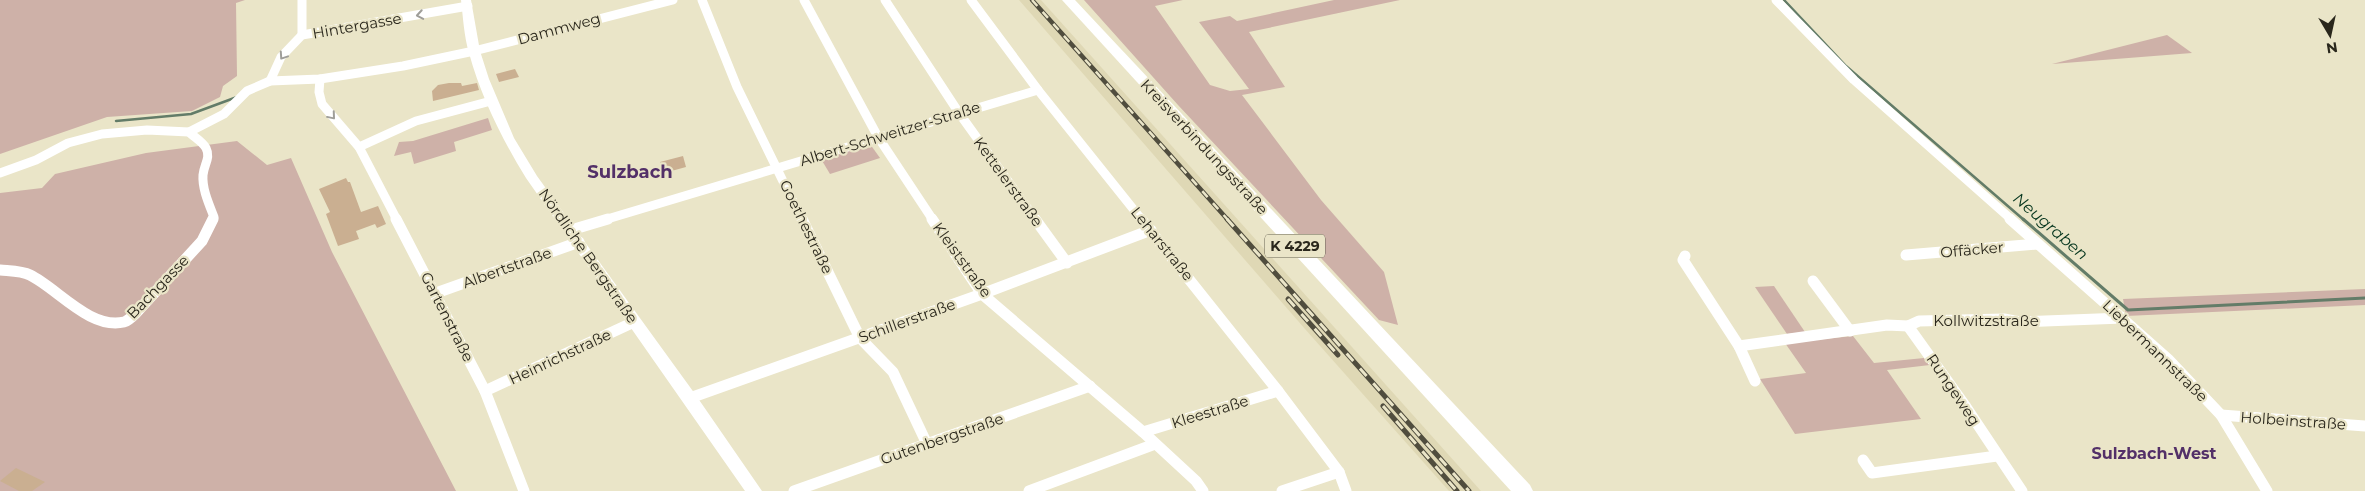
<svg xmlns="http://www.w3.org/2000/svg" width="2365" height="491" viewBox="0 0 2365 491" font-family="Montserrat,sans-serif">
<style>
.built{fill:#dfd8b5}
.green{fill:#ceb1a8}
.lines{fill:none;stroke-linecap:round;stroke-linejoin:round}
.stream-far1{stroke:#637c68;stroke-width:2.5}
.stream{stroke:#637c68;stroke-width:3}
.building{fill:#caaf91}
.street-far1{stroke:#fff;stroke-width:9}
.street{stroke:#fff;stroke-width:11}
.secondary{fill:#fff;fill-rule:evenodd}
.primary{fill:#fff;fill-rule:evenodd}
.rail-far1-casing{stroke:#504d3e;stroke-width:4.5}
.rail-casing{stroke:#504d3e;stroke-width:5}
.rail-far1{stroke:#eae5c8;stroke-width:2.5;stroke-dasharray:8;stroke-linecap:butt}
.rail{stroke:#eae5c8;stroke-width:3;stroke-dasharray:10;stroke-linecap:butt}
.oneway{stroke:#9f9e99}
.labels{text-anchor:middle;stroke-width:4.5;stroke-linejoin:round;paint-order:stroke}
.shield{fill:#eae5c8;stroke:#646050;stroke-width:1}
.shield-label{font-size:14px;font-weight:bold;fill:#2a271c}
.street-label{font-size:15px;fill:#2a271c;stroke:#eae5c8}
.water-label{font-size:16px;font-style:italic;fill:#03341c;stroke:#eae5c8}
.neighbourhood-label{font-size:16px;font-weight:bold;fill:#533068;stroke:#eae5c8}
.quarter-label{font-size:18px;font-weight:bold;fill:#533068;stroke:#eae5c8}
</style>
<rect width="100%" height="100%" fill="#eae5c8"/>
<path class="built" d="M1019 0H1041L1481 491H1449L1305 329Z"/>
<g class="green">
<path d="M0 0H245L236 3 237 76 223 86 220 97 192 111 107 117 0 154Z"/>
<path d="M1084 0H1183L1155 6 1210 85 1230 91 1249 89 1199 22 1230 16 1237 21 1334 0H1400L1249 32 1285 87 1242 95 1321 200 1384 272 1398 325 1379 320 1178 105Z"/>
<path d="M2167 35 2192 53 2052 64Z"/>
<path d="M488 118 492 130 454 142 456 151 414 164 411 152 394 156 399 142 413 141Z"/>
<path d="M237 141 267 165 291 158 332 252 456 491H0V193L42 188 55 174 146 153Z"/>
<path d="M870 144 880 158 830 174 821 159Z"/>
<path d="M1774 286 1805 332 1787 334 1755 287Z"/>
<path d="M2365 289V305L2126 316 2123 299Z"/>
<path d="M1853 336 1874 363 1924 358 1930 365 1887 370 1921 419 1795 434 1760 379 1806 373 1785 343Z"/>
</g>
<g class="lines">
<g class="stream-far1">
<path d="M1784 0 1846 66 2024 220"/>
<path d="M116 121 191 114 237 97"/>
</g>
<path class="stream" d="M2023 219 2128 310 2365 298"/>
</g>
<g class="building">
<path d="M515 69 519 77 499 82 496 74Z"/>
<path d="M449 83H461L462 86 477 83 479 90 433 101 432 91 438 85Z"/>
<path d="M683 156 686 167 664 173 660 162Z"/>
<path d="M346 178 348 182H350L361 212 378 206 386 224 377 228 375 224 356 231 359 239 338 246 326 214 330 212 319 189Z"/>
<path d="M16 468 45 482 32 491H19L0 481Z"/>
</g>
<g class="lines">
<g class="street-far1">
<path d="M302 0V35"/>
<path d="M702 0 737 87 802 220"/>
<path d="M804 0 878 137 933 220"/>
<path d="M885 0 959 113 1036 220"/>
<path d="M971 0 1038 90 1142 220"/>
<path d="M1776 0 1854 80 2012 220"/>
<path d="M320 79 319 92 322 104 359 147 397 220"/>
<path d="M270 81 281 57 302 35 468 6"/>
<path d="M189 132C194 137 203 142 206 148 211 158 204 164 203 175 202 189 209 204 214 217L213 220"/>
<path d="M359 147 416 121 491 101"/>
<path d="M0 173 36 160 68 143 102 134 147 130 189 132 224 114 247 91 270 81 320 79 403 66 474 51 673 0"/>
<path d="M604 220 1038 90"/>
</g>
<g class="street">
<path d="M396 219 485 391 524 491"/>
<path d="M802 219 860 338 893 372 927 444"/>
<path d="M932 219 982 294 1143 432 1196 481 1203 491"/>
<path d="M1035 219 1067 263"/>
<path d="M1141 219 1278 391 1339 472 1346 491"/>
<path d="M2010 219 2168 359 2221 415 2267 491"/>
<path d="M571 230 608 219"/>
<path d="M1906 255 2038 244"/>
<path d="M1685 256 1683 260 1739 346 1755 381"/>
<path d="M0 270C9 271 22 271 30 275 57 288 90 330 124 322 128 321 133 316 136 313L202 241 213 219"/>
<path d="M1813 281 1850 331"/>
<path d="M436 293 579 242"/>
<path d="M1908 326 1966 407 2022 491"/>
<path d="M1739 346 1887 325 1908 326 1919 321 2004 319 2020 322 2123 318"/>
<path d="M485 391 634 322"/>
<path d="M690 398 982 294 1151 230"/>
<path d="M2221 415 2365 426"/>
<path d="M1143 432 1278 391"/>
<path d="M1863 460 1872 473 1997 456"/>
<path d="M794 491 1090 386"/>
<path d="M1029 491 1155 444"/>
<path d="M1282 491 1339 472"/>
</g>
<path class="secondary" d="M461 0H471L480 51 489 79 514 138 537 176 695 394 762 491H745L526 178C502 139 481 97 469 53 464 36 463 17 461 0Z"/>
<path class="primary" d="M1062 0H1075L1530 485 1533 491H1511Z"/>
<defs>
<path id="rail-far1" d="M1032 0 1228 220"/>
<g id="rail">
<path d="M1227 219 1469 491"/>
<path d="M1288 299 1338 355"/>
<path d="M1383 406 1457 491"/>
</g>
</defs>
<use href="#rail-far1" class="rail-far1-casing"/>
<use href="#rail" class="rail-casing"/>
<use href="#rail-far1" class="rail-far1"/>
<use href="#rail" class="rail"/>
</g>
<defs><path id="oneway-chevron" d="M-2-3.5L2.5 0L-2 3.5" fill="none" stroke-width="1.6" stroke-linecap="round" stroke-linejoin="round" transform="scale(1.25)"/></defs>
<g class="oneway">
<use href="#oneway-chevron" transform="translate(420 15) rotate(170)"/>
<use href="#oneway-chevron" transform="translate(283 56) rotate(124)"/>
<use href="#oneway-chevron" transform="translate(332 116) rotate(50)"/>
</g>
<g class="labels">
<rect class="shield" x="1265" y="234.5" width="60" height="23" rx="4"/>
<g class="shield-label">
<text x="1295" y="251">K 4229</text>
</g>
<g class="street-label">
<text transform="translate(357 26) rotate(-10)" y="5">Hintergasse</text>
<text transform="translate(559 29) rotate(-15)" y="5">Dammweg</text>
<text transform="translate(890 134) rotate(-17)" y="5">Albert-Schweitzer-Straße</text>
<text transform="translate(1204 147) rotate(47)" y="5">Kreisverbindungsstraße</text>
<text transform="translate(1008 182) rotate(54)" y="5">Kettelerstraße</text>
<text transform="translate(806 227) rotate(64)" y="5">Goethestraße</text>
<text transform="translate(1162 244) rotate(51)" y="5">Leharstraße</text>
<text transform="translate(1972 250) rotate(-5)" y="5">Offäcker</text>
<text transform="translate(588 256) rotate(55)" y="5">Nördliche Bergstraße</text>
<text transform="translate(962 260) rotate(54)" y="5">Kleiststraße</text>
<text transform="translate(507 268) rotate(-20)" y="5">Albertstraße</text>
<text transform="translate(158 287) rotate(-46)" y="5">Bachgasse</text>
<text transform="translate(447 317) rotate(63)" y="5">Gartenstraße</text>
<text transform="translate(907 321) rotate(-20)" y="5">Schillerstraße</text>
<text x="1986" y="326">Kollwitzstraße</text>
<text transform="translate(2155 351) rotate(44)" y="5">Liebermannstraße</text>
<text transform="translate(560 357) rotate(-25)" y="5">Heinrichstraße</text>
<text transform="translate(1953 390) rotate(56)" y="5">Rungeweg</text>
<text transform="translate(1210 412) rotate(-17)" y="5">Kleestraße</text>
<text transform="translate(2293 421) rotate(4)" y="5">Holbeinstraße</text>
<text transform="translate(942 439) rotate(-19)" y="5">Gutenbergstraße</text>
</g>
<g class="water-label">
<text transform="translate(2051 226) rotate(41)" y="6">Neugraben</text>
</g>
<g class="neighbourhood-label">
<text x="2154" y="459">Sulzbach-West</text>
</g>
<g class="quarter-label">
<text x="630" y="178">Sulzbach</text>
</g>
</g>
<g transform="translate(2330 35) rotate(171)" stroke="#eae5c8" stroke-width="4" paint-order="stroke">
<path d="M0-4L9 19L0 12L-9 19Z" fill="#2a271c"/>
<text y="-8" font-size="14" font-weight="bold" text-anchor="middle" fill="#2a271c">N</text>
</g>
</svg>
